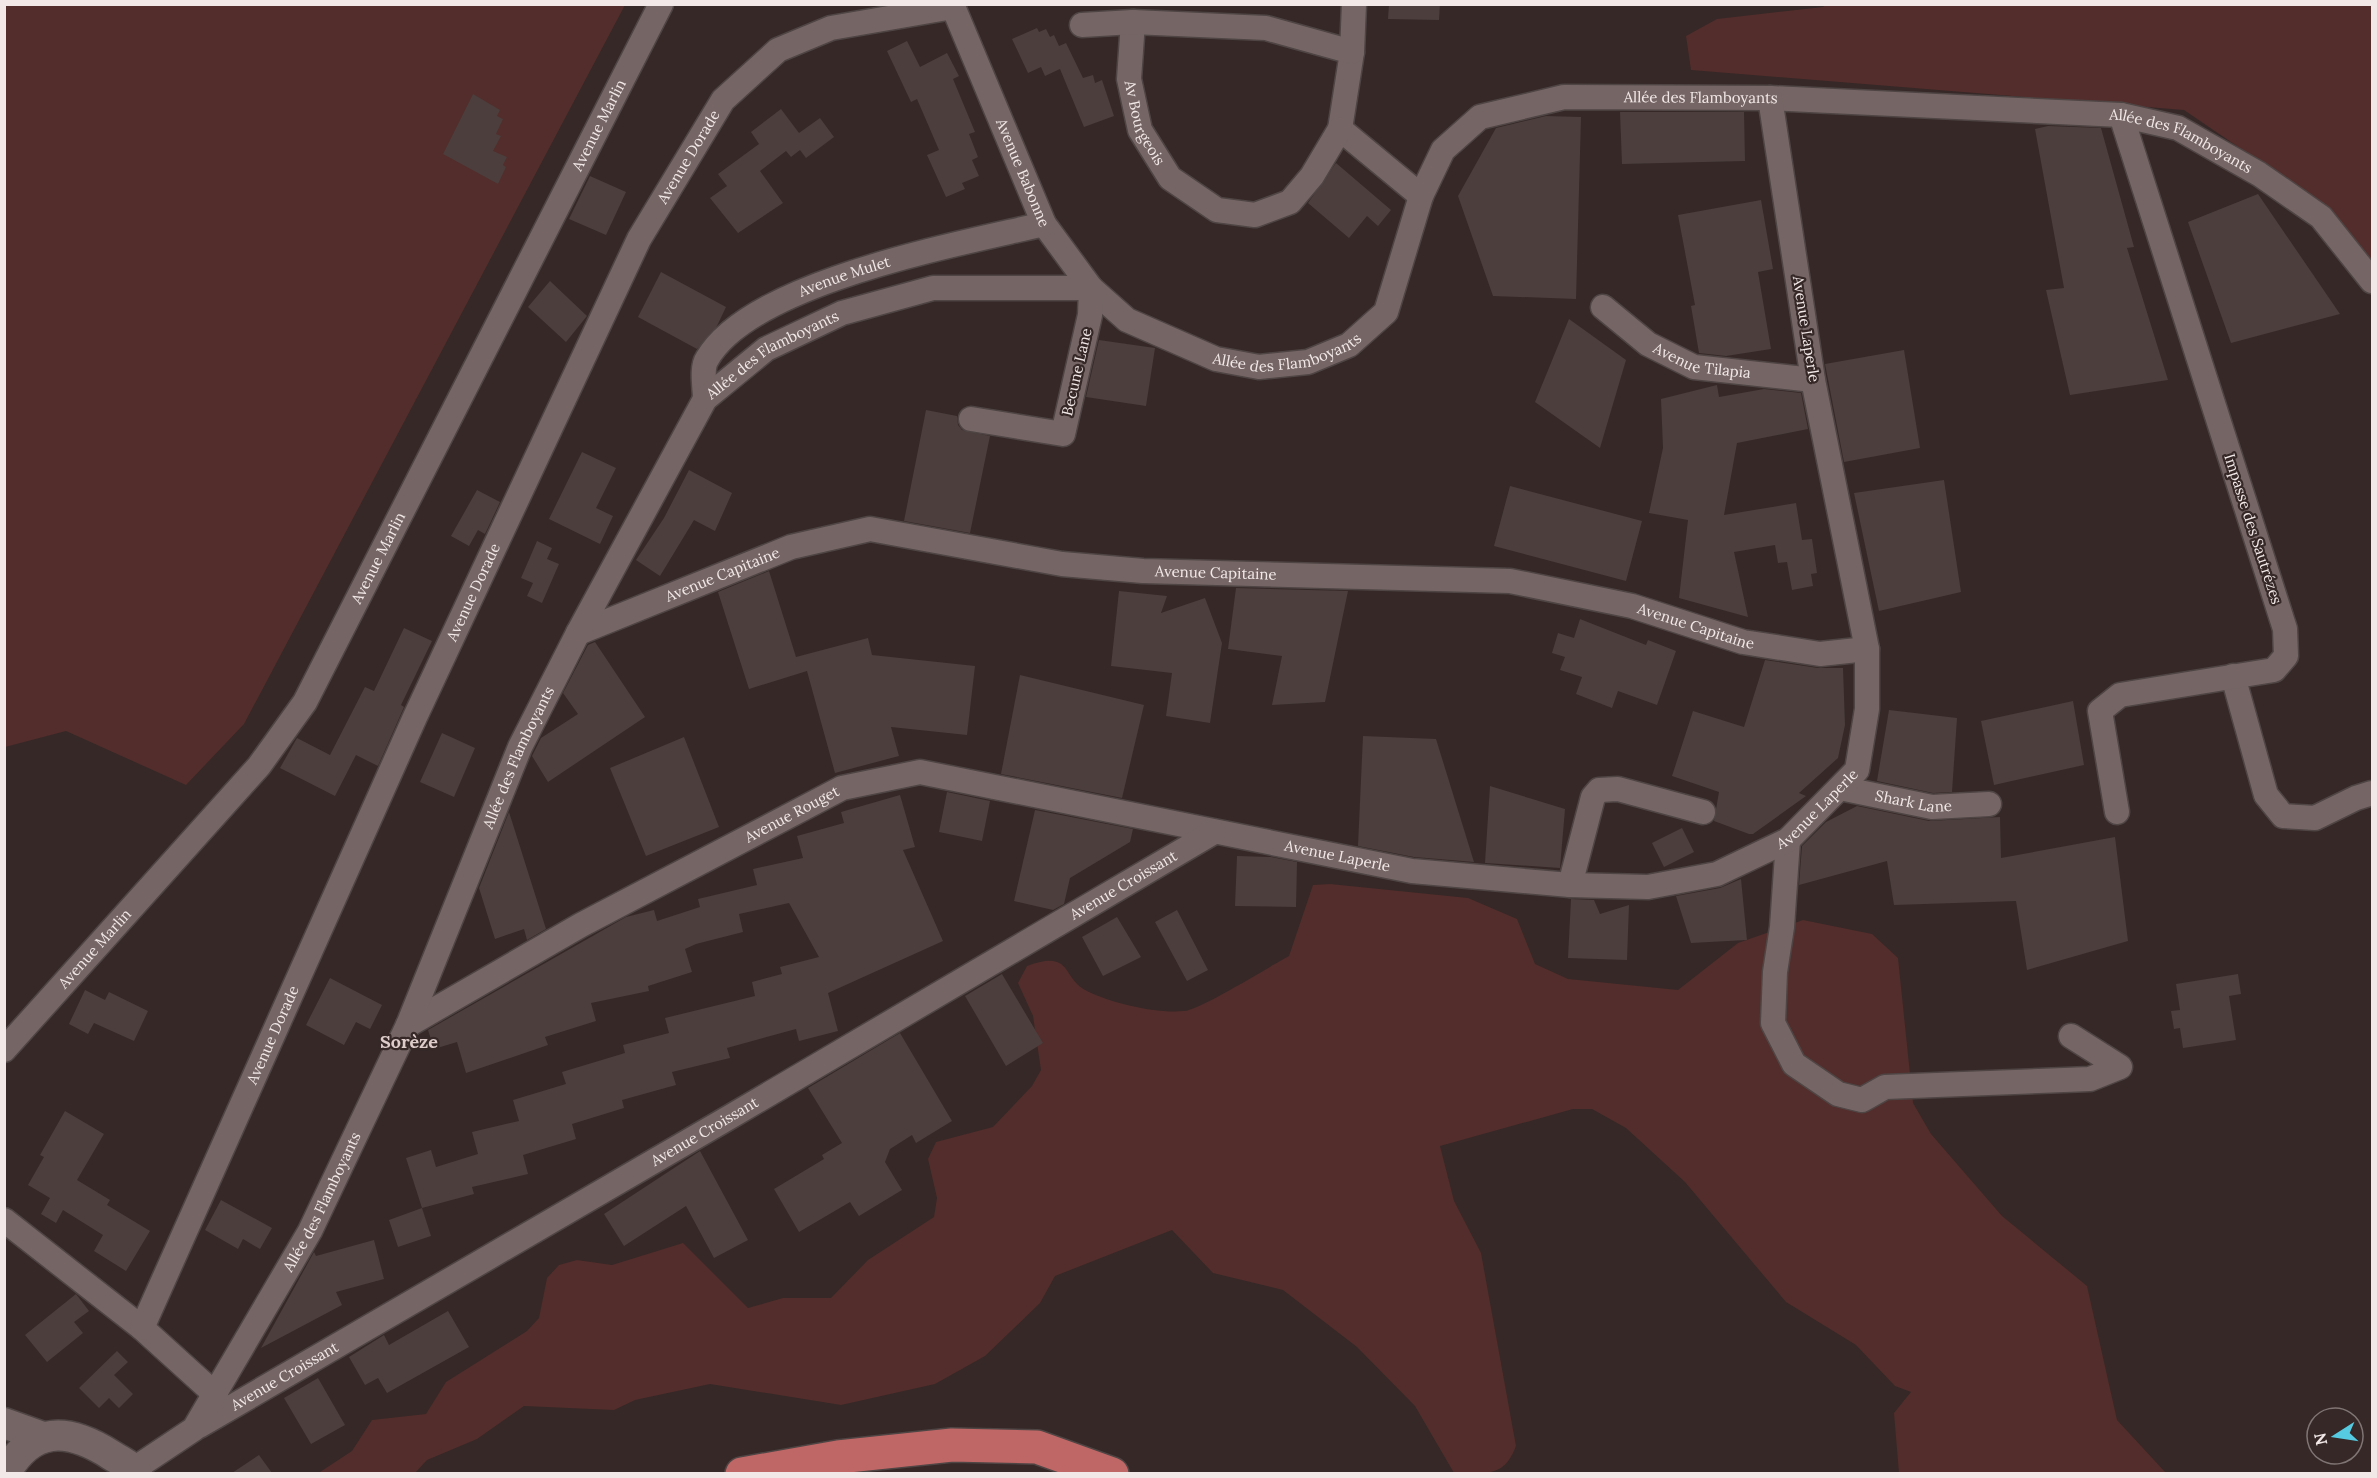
<svg xmlns="http://www.w3.org/2000/svg" width="2377" height="1478" viewBox="0 0 2377 1478" font-family="Lora,serif">
<style>
.green{fill:#522d2b}
.building{fill:#4b3e3c}
.lines{fill:none;stroke-linecap:round;stroke-linejoin:round}
.minor-casing{stroke:#4f4544;stroke-width:27}
.tertiary-casing{stroke:#4f4544;stroke-width:33}
.primary-casing{stroke:#4f4544;stroke-width:36}
.minor{stroke:#756665;stroke-width:24}
.tertiary{stroke:#756665;stroke-width:30}
.primary{stroke:#bf6766;stroke-width:33}
.labels{text-anchor:middle;stroke-width:4.5;stroke-linejoin:round;paint-order:stroke}
.street-label{font-size:15px;fill:#f1e8e7;stroke:#352827}
.quarter-label{font-size:18px;font-weight:bold;fill:#ddccca;stroke:#352827}
</style>
<rect width="100%" height="100%" fill="#352827"/>
<g class="green">
<path d="M1827 4 2372 5V297L2351 261 2272 170 2184 110 1691 70 1686 36 1717 19 1823 7Z"/>
<path d="M5 5H625L244 724 186 785 66 731 5 747Z"/>
<path d="M1330 884 1468 898 1517 919 1535 964 1568 979 1678 990 1738 943 1803 920 1872 934 1898 958 1913 1103 1931 1134 2002 1216 2087 1286 2117 1420 2166 1473H1899L1894 1413 1911 1392 1895 1386 1856 1345 1786 1302 1685 1182 1626 1128 1592 1109H1573L1440 1146 1454 1201 1481 1253 1516 1446C1504 1478 1487 1473 1454 1473L1415 1406 1357 1347 1283 1290 1213 1273 1172 1230 1055 1276 1040 1303 985 1356 935 1384 841 1405 710 1384 635 1400 614 1410 524 1406 477 1439 427 1460 415 1473 317 1474 352 1451 372 1420 426 1414 446 1382 527 1331 539 1318 547 1278 559 1265 577 1260 612 1265 683 1243 748 1308 783 1298H831L868 1260 934 1217 937 1198 928 1159 936 1142 993 1127 1032 1086 1041 1070 1033 1016 1018 983 1027 966C1073 949 1061 978 1087 991 1111 1003 1157 1014 1184 1011 1200 1010 1270 966 1289 956L1313 885Z"/>
</g>
<g class="building">
<path d="M1389 4H1440L1439 20 1388 19Z"/>
<path d="M1037 28 1039 32 1046 29 1050 37 1054 35 1059 46 1066 43 1083 78 1093 75 1095 83 1102 80 1114 116 1084 127 1060 69 1045 76 1041 67 1028 73 1012 39Z"/>
<path d="M907 41 920 67 947 53 959 76 953 79 975 132 969 134 978 157 972 160 979 176 962 183 965 189 946 197 927 155 939 150 917 99 911 102 887 51Z"/>
<path d="M473 94 500 110 497 116 503 119 496 134 501 136 493 151 507 157 503 165 506 167 498 184 443 154Z"/>
<path d="M781 109 799 133 820 118 834 137 806 158 800 150 791 157 786 151 760 171 783 203 738 233 710 198 727 186 718 174 759 144 751 132Z"/>
<path d="M1620 112H1744L1745 161 1622 164Z"/>
<path d="M1546 116 1581 117 1576 299 1493 296 1458 196 1496 128Z"/>
<path d="M2048 126 2101 128 2134 247 2127 248 2168 380 2070 395 2046 290 2064 288 2035 129Z"/>
<path d="M1336 163 1391 210 1378 226 1367 216 1349 238 1308 203Z"/>
<path d="M590 176 626 192 606 235 569 219Z"/>
<path d="M2258 194 2340 314 2231 343 2188 222Z"/>
<path d="M1761 200 1773 269 1758 272 1771 349 1726 356 1699 353 1691 306 1695 305 1678 215Z"/>
<path d="M661 272 726 307 716 328 697 349 638 317Z"/>
<path d="M550 281 587 316 566 342 528 307Z"/>
<path d="M1569 319 1626 360 1600 448 1535 402Z"/>
<path d="M1099 340 1155 348 1146 406 1086 397Z"/>
<path d="M1904 350 1920 448 1844 462 1825 364Z"/>
<path d="M1717 385 1719 397 1764 389 1801 393 1808 429 1737 443 1724 515 1796 503 1802 540 1812 539 1817 573 1811 574 1813 586 1792 590 1787 562 1778 563 1775 545 1734 552 1748 617 1679 598 1688 520 1649 513 1663 448 1661 399Z"/>
<path d="M926 410 957 416 958 425 962 430 990 436 970 533 904 521Z"/>
<path d="M582 452 616 468 596 508 613 516 600 544 549 519Z"/>
<path d="M689 470 732 493 715 531 694 520 660 576 636 560 664 518Z"/>
<path d="M1944 480 1961 592 1879 611 1854 493Z"/>
<path d="M1510 486 1642 521 1626 581 1494 546Z"/>
<path d="M477 490 500 502 485 534 478 530 469 546 451 536Z"/>
<path d="M537 541 552 548 547 559 559 564 542 603 527 596 533 583 521 578Z"/>
<path d="M769 571 796 657 868 638 872 655 975 666 967 735 891 727 899 756 835 773 807 671 749 689 718 592Z"/>
<path d="M1236 588 1348 591 1325 702 1272 705 1282 656 1228 649Z"/>
<path d="M1119 591 1167 596 1161 613 1205 598 1222 643 1210 723 1166 716 1172 673 1111 666Z"/>
<path d="M1580 619 1646 645 1648 640 1676 651 1657 705 1618 691 1612 708 1576 694 1582 677 1560 670 1565 657 1552 653 1558 633 1574 638Z"/>
<path d="M404 628 432 641 401 705 404 707 378 766 356 755 335 796 280 768 297 738 330 755 365 687 374 691Z"/>
<path d="M595 642 645 717 548 782 532 756 541 738 578 714 563 693 588 645Z"/>
<path d="M1765 660 1818 668H1843L1845 725 1838 758 1799 793 1806 796 1753 834H1749L1714 821 1719 792 1672 776 1693 711 1744 727Z"/>
<path d="M1020 675 1144 705 1122 798 1001 774Z"/>
<path d="M2073 701 2084 765 1994 785 1981 721Z"/>
<path d="M1889 710 1957 718 1952 792 1933 793 1877 781Z"/>
<path d="M442 733 475 748 454 797 420 782Z"/>
<path d="M1363 736 1436 739 1474 862 1414 857 1358 846Z"/>
<path d="M684 737 719 827 646 856 610 768Z"/>
<path d="M1490 786 1565 809 1560 868 1485 863Z"/>
<path d="M947 792 990 801 982 841 939 832Z"/>
<path d="M900 795 915 847 903 850 943 941 828 993 838 1031 799 1041 796 1029 727 1048 730 1058 672 1072 676 1085 622 1100 624 1108 572 1124 576 1139 523 1155 528 1174 472 1187 474 1194 422 1208 406 1158 431 1150 436 1167 478 1154 472 1132 519 1121 513 1100 566 1084 562 1072 625 1053 623 1045 669 1033 665 1018 755 996 752 982 782 974 780 967 819 957 789 903 739 914 743 932 696 944 685 949 692 972 648 986 649 991 591 1003 596 1021 545 1037 548 1045 466 1073 457 1042 434 1049 428 1030 626 917 654 910 657 921 700 907 698 899 757 885 753 869 803 858 797 836 844 823 841 812Z"/>
<path d="M1857 806 1929 821 2000 817 2001 858 2115 837 2128 941 2027 970 2016 901 1894 905 1887 861 1799 885 1802 846 1826 822Z"/>
<path d="M1035 810 1133 829 1130 842 1070 878 1064 904 1053 910 1014 901Z"/>
<path d="M509 812 546 929 527 940 524 929 495 939 479 888Z"/>
<path d="M1682 828 1694 852 1664 867 1652 843Z"/>
<path d="M1237 856 1271 857 1297 862 1296 907 1235 906Z"/>
<path d="M1741 879 1747 940 1691 943 1676 896 1720 888Z"/>
<path d="M1571 899 1594 900 1600 914 1629 905 1627 960 1568 958Z"/>
<path d="M1177 910 1208 970 1187 981 1155 922Z"/>
<path d="M1117 917 1141 957 1103 976 1082 937Z"/>
<path d="M1002 974 1043 1043 1006 1066 965 996Z"/>
<path d="M2238 974 2241 994 2229 996 2236 1040 2183 1048 2180 1028 2174 1029 2171 1011 2180 1010 2176 984Z"/>
<path d="M330 978 382 1005 370 1029 356 1022 344 1045 306 1025Z"/>
<path d="M85 990 105 1000 109 992 148 1011 134 1041 94 1023 88 1034 69 1024Z"/>
<path d="M900 1033 952 1121 916 1143 912 1135 890 1149 885 1162 902 1190 859 1216 850 1202 799 1232 774 1189 824 1159 822 1155 842 1143 808 1088Z"/>
<path d="M65 1111 104 1134 77 1180 110 1200 107 1205 150 1231 126 1271 94 1251 103 1235 63 1210 56 1223 41 1214 50 1198 28 1185 44 1157 40 1155Z"/>
<path d="M700 1151 748 1240 714 1258 686 1206 624 1246 604 1214Z"/>
<path d="M221 1200 272 1228 260 1249 243 1239 238 1249 205 1230Z"/>
<path d="M422 1208 431 1236 398 1247 389 1220Z"/>
<path d="M374 1240 384 1279 336 1292 342 1305 261 1348 314 1252 316 1256Z"/>
<path d="M76 1294 89 1311 74 1322 83 1333 47 1362 25 1335Z"/>
<path d="M448 1311 469 1347 387 1393 378 1378 365 1385 349 1357 384 1335 389 1345Z"/>
<path d="M117 1351 128 1362 114 1375 133 1394 119 1408 109 1398 99 1408 79 1388Z"/>
<path d="M318 1378 345 1425 311 1444 284 1398Z"/>
<path d="M259 1455 272 1473H232Z"/>
</g>
<g class="lines">
<defs>
<g id="minor">
<path id="s1" d="M952 4 1044 224 1091 288 1127 320 1216 359 1259 367 1308 362 1349 345 1386 312 1421 196 1443 150 1480 117 1564 97 1770 98 2121 115 2178 128 2259 174 2321 217 2372 281"/>
<path d="M1354 4 1352 52 1340 129 1421 196"/>
<path id="s2" d="M1133 22 1129 79 1140 130 1170 178 1217 210 1255 215 1290 202 1312 176 1340 129"/>
<path d="M1082 25 1133 22 1266 28 1352 52"/>
<path id="s3" d="M1603 307 1648 344 1694 367 1813 380"/>
<path id="s4" d="M705 399C705 388 701 368 707 359 751 282 960 244 1044 224"/>
<path id="s5" d="M578 633 791 547 870 529 1062 564 1143 571 1510 581 1632 606 1743 642 1820 654 1867 649"/>
<path d="M2233 676 2266 795 2283 816 2315 818 2356 798 2372 793"/>
<path id="s6" d="M1840 788 1932 807 1989 804"/>
<path d="M2117 812 2100 711 2120 695 2274 670 2286 656 2285 629 2121 115"/>
<path d="M1788 840 1782 927 1775 972 1773 1023 1794 1064 1838 1094 1862 1100 1885 1087 2090 1079 2120 1067 2071 1036"/>
<path d="M1570 885 1593 797 1599 790 1618 789 1703 812"/>
<path id="s7" d="M408 1025 581 925 842 788 920 772 1412 871 1570 885 1648 887 1717 874 1788 840 1857 770 1867 709V649L1813 380 1770 98"/>
<path id="s8" d="M4 1050 259 766 305 702 661 4"/>
<path d="M4 1220 142 1328 216 1395"/>
<path id="s9" d="M142 1328 415 717 639 239 723 100 778 50 831 28 953 7"/>
<path id="s10" d="M199 1426 723 1121 1214 832"/>
<path id="s11" d="M134 1469 194 1429 310 1231 408 1025 520 747 578 633 705 399 766 349 842 313 933 288H1091L1090 315 1063 434 971 419"/>
</g>
<g id="tertiary">
<path d="M4 1423 43 1437"/>
<path d="M5 1474C32 1426 67 1427 111 1455 119 1460 131 1465 137 1474"/>
</g>
<path id="primary" d="M742 1474 838 1457 952 1445 1037 1447 1112 1474"/>
</defs>
<use href="#minor" class="minor-casing"/>
<use href="#tertiary" class="tertiary-casing"/>
<use href="#primary" class="primary-casing"/>
<use href="#minor" class="minor"/>
<use href="#tertiary" class="tertiary"/>
<use href="#primary" class="primary"/>
</g>
<g class="labels">
<g class="street-label">
<text dy="5" stroke="none"><textPath href="#s1" startOffset="1095">Allée des Flamboyants</textPath></text>
<text dy="5" stroke="none"><textPath href="#s2" startOffset="104">Av Bourgeois</textPath></text>
<text dy="5" stroke="none"><textPath href="#s8" startOffset="1108">Avenue Marlin</textPath></text>
<text dy="5" stroke="none"><textPath href="#s1" startOffset="1581">Allée des Flamboyants</textPath></text>
<text dy="5" stroke="none"><textPath href="#s9" startOffset="1293">Avenue Dorade</textPath></text>
<text dy="5" stroke="none"><textPath href="#s1" startOffset="183">Avenue Babonne</textPath></text>
<text dy="5" stroke="none"><textPath href="#s4" startOffset="204">Avenue Mulet</textPath></text>
<text transform="translate(1806 329) rotate(81)" y="5">Avenue Laperle</text>
<text dy="5" stroke="none"><textPath href="#s1" startOffset="537">Allée des Flamboyants</textPath></text>
<text dy="5" stroke="none"><textPath href="#s11" startOffset="1305">Allée des Flamboyants</textPath></text>
<text dy="5" stroke="none"><textPath href="#s3" startOffset="116">Avenue Tilapia</textPath></text>
<text transform="translate(1077 372) rotate(-77)" y="5">Becune Lane</text>
<text transform="translate(2253 529) rotate(72)" y="5">Impasse des Sautrézes</text>
<text dy="5" stroke="none"><textPath href="#s8" startOffset="622">Avenue Marlin</textPath></text>
<text dy="5" stroke="none"><textPath href="#s5" startOffset="660">Avenue Capitaine</textPath></text>
<text dy="5" stroke="none"><textPath href="#s5" startOffset="156">Avenue Capitaine</textPath></text>
<text dy="5" stroke="none"><textPath href="#s9" startOffset="807">Avenue Dorade</textPath></text>
<text dy="5" stroke="none"><textPath href="#s5" startOffset="1146">Avenue Capitaine</textPath></text>
<text dy="5" stroke="none"><textPath href="#s11" startOffset="819">Allée des Flamboyants</textPath></text>
<text dy="5" stroke="none"><textPath href="#s6" startOffset="75">Shark Lane</textPath></text>
<text dy="5" stroke="none"><textPath href="#s7" startOffset="1504">Avenue Laperle</textPath></text>
<text dy="5" stroke="none"><textPath href="#s7" startOffset="438">Avenue Rouget</textPath></text>
<text dy="5" stroke="none"><textPath href="#s7" startOffset="1000">Avenue Laperle</textPath></text>
<text dy="5" stroke="none"><textPath href="#s10" startOffset="1071">Avenue Croissant</textPath></text>
<text dy="5" stroke="none"><textPath href="#s8" startOffset="136">Avenue Marlin</textPath></text>
<text dy="5" stroke="none"><textPath href="#s9" startOffset="321">Avenue Dorade</textPath></text>
<text dy="5" stroke="none"><textPath href="#s10" startOffset="585">Avenue Croissant</textPath></text>
<text dy="5" stroke="none"><textPath href="#s11" startOffset="333">Allée des Flamboyants</textPath></text>
<text dy="5" stroke="none"><textPath href="#s10" startOffset="99">Avenue Croissant</textPath></text>
</g>
<g class="quarter-label">
<text x="409" y="1048">Sorèze</text>
</g>
</g>
<rect width="2377" height="1478" fill="none" stroke="#f1e8e7" stroke-width="12"/>
<g transform="translate(2335 1436) rotate(258)"><circle r="28" fill="#352827" stroke="#807574" stroke-width="1.5"/>
<path d="M0-4.5L10 22L0 15L-10 22Z" fill="#55cae0"/>
<text y="-9" font-size="16" font-weight="bold" text-anchor="middle" fill="#f1e8e7">N</text>
</g>
</svg>
